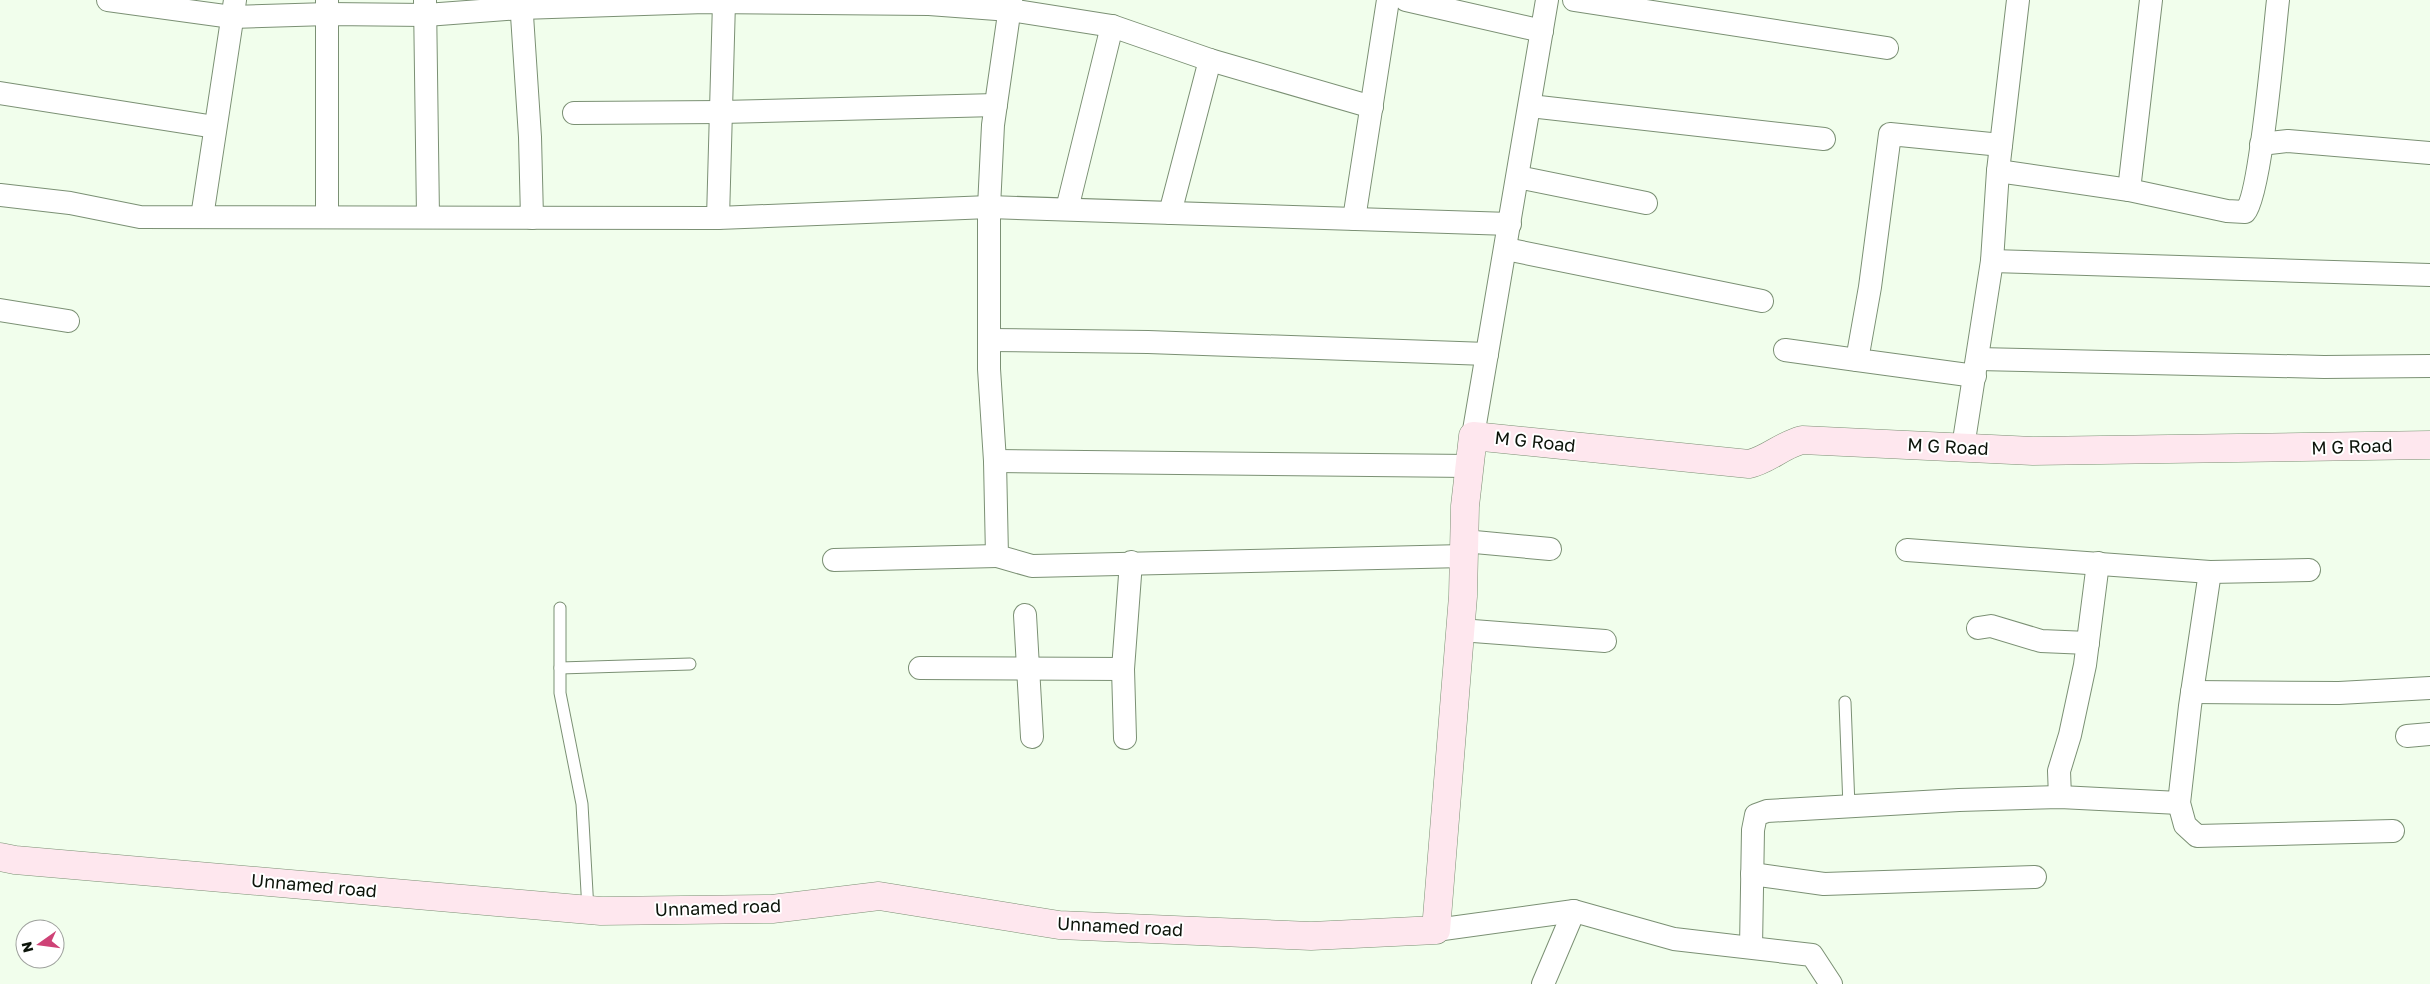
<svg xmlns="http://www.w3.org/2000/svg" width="2430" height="984" viewBox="0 0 2430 984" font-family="'Golos Text',sans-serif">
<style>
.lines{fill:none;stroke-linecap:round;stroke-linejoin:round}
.lane-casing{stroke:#7b9074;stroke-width:13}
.street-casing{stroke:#7b9074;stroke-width:24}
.secondary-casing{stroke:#7b9074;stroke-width:29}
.lane{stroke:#fff;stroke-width:11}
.street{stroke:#fff;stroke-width:22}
.secondary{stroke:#fee7ee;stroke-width:28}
.labels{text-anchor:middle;stroke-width:4;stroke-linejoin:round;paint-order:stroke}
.street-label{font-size:18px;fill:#0c140a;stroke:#fff}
</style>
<rect width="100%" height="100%" fill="#f1feec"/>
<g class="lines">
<defs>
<g id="lane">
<path d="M560 608V693L582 804 588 910"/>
<path d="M560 668 690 664"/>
<path d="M1845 702 1849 807"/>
</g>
<g id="street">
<path d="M108 0 232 17 328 14 426 15 521 8 705 2 929 4V0"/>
<path d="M327 0V217"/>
<path d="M521 0 530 137 532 218"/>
<path d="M1011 0 993 125 989 207V369L995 461 997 556 1032 566 1464 556"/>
<path d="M1406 0 1542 31"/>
<path d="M1574 0 1887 48"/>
<path d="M425 1 428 217"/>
<path d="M929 4 1010 10 1112 26 1210 60 1372 107"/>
<path d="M0 93 215 127"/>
<path d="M1530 106 1824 139"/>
<path d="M574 113 721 112 996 105"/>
<path d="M2261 144 2288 141 2430 153"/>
<path d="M1998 171 2129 190 2227 211 2245 212C2261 195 2274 34 2278 0"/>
<path d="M1518 177 1646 203"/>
<path d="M2129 190 2151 0"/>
<path d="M0 195 70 203 140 217 718 218 989 207 1510 224"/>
<path d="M1067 209 1112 26"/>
<path d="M1170 213 1210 60"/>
<path d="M202 217 235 0"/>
<path d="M718 218 724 2"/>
<path d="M1354 219 1388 0"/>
<path d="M1506 249 1762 301"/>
<path d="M1992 261 2430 275"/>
<path d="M0 310 68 321"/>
<path d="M989 340 1148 342 1487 354"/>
<path d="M1785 350 1857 360"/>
<path d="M1978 359 2324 367 2430 366"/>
<path d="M1975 376 1857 360 1870 287 1890 134 2001 145"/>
<path d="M1473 436 1547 0"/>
<path d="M1963 447 1992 261 1998 171 2018 0"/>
<path d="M995 461 1470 466"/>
<path d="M1464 541 1550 549"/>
<path d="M1907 550 2210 572 2309 570"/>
<path d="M834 560 997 556"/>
<path d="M2210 572 2190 706 2179 803 2185 825 2197 836 2393 831"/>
<path d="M1025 615 1032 737"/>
<path d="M1978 628 1991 626 2041 641 2088 643"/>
<path d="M1460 630 1605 641"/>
<path d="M920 668 1123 669"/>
<path d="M2192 692 2339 693 2430 688"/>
<path d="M2407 736 2430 734"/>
<path d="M1125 738 1123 669 1131 562"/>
<path d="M2060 797 2059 771 2070 735 2085 665 2098 563"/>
<path d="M1752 874 1824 884 2035 877"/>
<path d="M1436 930 1574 911 1674 939 1812 955 1831 984"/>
<path d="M1751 947 1753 830 1756 815 1767 811 1959 800 2060 797 2179 803"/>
<path d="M1543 984 1574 911"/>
</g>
<path id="secondary" d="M0 857 15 860 601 911 772 909 879 896 1059 925 1311 936 1436 930 1463 596 1465 506 1473 436 1749 464C1768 460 1782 445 1802 440L2033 451 2430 445"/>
</defs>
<use href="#lane" class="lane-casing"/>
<use href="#street" class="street-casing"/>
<use href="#secondary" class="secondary-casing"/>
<use href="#lane" class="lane"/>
<use href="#street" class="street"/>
<use href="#secondary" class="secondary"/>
</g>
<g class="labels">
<g class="street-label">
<text transform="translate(1535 442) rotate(6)" y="6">M G Road</text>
<text transform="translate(1948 447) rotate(3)" y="6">M G Road</text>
<text transform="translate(2352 447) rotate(-2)" y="6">M G Road</text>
<text transform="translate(314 886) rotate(5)" y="6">Unnamed road</text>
<text transform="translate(718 908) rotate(-2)" y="6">Unnamed road</text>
<text transform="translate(1120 927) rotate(3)" y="6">Unnamed road</text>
</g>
</g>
<g transform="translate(40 944) rotate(256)"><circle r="24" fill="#ffffff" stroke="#9ea19d"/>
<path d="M0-4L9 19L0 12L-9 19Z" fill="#ce4276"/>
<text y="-8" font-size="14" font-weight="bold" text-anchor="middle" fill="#0c140a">N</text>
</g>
</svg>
